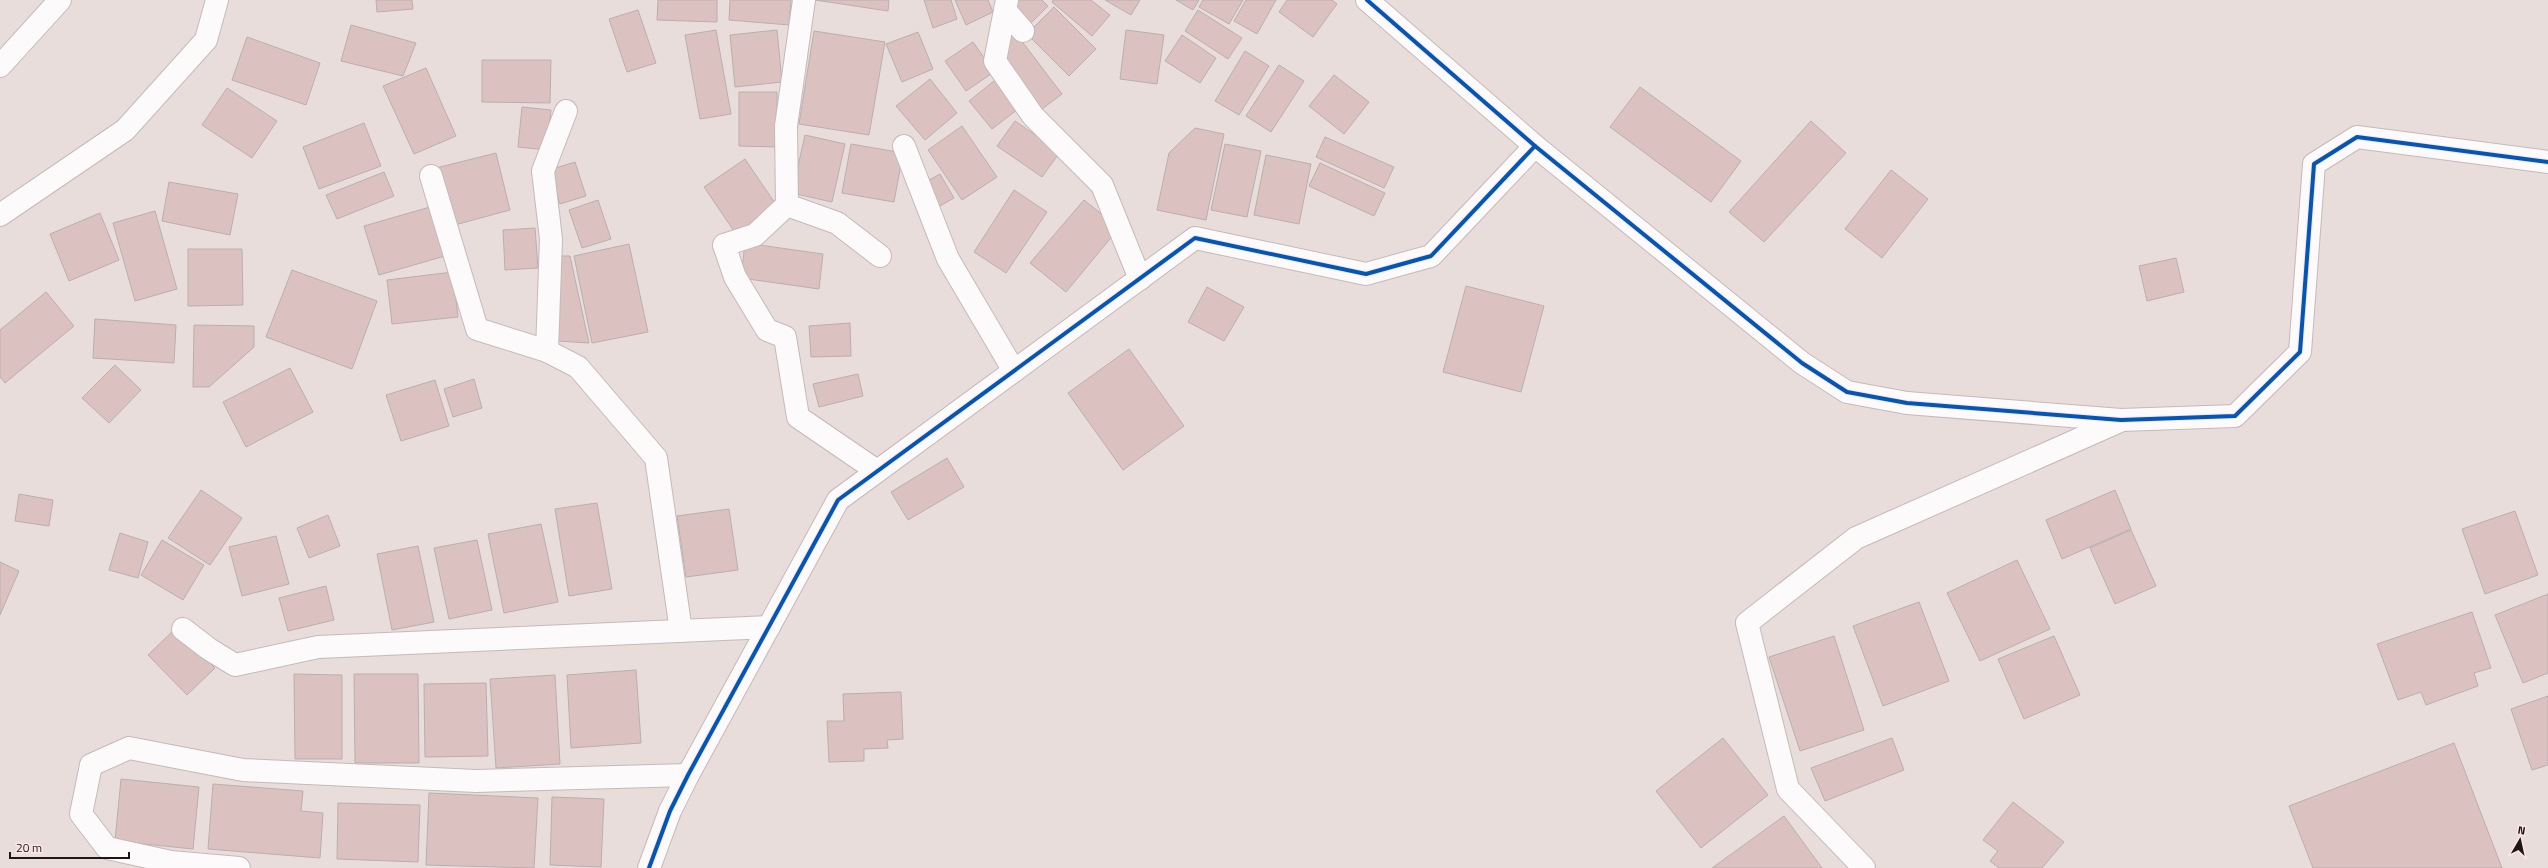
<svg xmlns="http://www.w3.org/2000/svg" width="2548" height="868" viewBox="0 0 2548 868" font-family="'Titillium Web',sans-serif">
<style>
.building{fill:#dbc2c0;stroke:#b9afae}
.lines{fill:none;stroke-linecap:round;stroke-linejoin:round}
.minor-casing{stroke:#c4bab9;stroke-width:24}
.minor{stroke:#fcfafa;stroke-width:22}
.cycleway-casing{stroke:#fce5e3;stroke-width:6}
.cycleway{stroke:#0057b8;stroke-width:4}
</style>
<rect width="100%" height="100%" fill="#e9dddc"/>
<g class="building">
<path d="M376 0H412L413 9 377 12Z"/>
<path d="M658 0H717V22L657 20Z"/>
<path d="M730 0H791L789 25 729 20Z"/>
<path d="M815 0H889L888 11Z"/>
<path d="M924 0H951L957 19 933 28Z"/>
<path d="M955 0H988L993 12 966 25Z"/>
<path d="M1019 0H1042L1048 6 1028 26 1011 8Z"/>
<path d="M1053 0H1091L1110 15 1092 36 1052 2Z"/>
<path d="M1105 0H1140L1131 15Z"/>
<path d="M1176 0H1199L1193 10Z"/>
<path d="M1203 0H1243L1229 24 1199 7Z"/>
<path d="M1246 0H1276L1257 34 1234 21Z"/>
<path d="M1287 0H1332L1337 4 1313 37 1279 12Z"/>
<path d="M1054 7 1096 49 1069 76 1027 34Z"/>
<path d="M638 10 656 63 627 72 609 19Z"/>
<path d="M1198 10 1242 38 1228 59 1185 31Z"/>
<path d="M351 25 416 43 403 76 341 61Z"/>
<path d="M716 30 731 114 700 119 685 35Z"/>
<path d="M777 30 782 82 735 87 730 35Z"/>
<path d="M1126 30 1164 35 1157 84 1120 79Z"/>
<path d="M814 31 885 42 869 135 799 124Z"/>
<path d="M1014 31 1062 94 1038 112 998 48Z"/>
<path d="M918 32 933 69 902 82 886 44Z"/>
<path d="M1182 35 1216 58 1200 83 1165 61Z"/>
<path d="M247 37 320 63 306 105 232 80Z"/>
<path d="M973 42 994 72 966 91 945 61Z"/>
<path d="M1245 51 1269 66 1239 115 1215 101Z"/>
<path d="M482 60H551L550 103 482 102Z"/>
<path d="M1279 65 1304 81 1271 132 1246 116Z"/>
<path d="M426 68 456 136 414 154 383 86Z"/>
<path d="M1334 75 1369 102 1344 134 1309 106Z"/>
<path d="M999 77 1022 106 992 129 969 101Z"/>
<path d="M930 79 957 113 925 140 896 106Z"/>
<path d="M1640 87 1741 161 1711 202 1610 127Z"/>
<path d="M227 88 277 121 252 158 202 125Z"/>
<path d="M739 92H777V147L739 146Z"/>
<path d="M522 107 551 110 547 150 518 147Z"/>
<path d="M1015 121 1060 152 1042 177 997 146Z"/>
<path d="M1811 121 1846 153 1764 242 1729 212Z"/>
<path d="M364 123 381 166 319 189 303 147Z"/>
<path d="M962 126 997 177 962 200 928 150Z"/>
<path d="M1195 128 1224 134 1206 220 1157 210 1169 153Z"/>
<path d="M805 135 845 144 832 202 792 193Z"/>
<path d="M1325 137 1394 167 1384 188 1316 157Z"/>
<path d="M851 144 903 153 894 202 842 193Z"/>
<path d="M1225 144 1261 151 1247 217 1211 210Z"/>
<path d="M496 153 510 210 451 226 436 168Z"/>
<path d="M1266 155 1311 164 1299 224 1254 215Z"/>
<path d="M745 159 777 206 736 234 704 187Z"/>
<path d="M575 162 586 196 560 204 549 170Z"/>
<path d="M1320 163 1385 193 1374 216 1309 186Z"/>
<path d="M1891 170 1928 199 1882 258 1845 229Z"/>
<path d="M384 172 394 196 337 219 326 195Z"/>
<path d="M940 174 954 198 938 207 924 183Z"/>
<path d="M169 182 238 194 230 235 162 221Z"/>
<path d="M1014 190 1047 212 1006 273 974 252Z"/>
<path d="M598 200 611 239 582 248 569 210Z"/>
<path d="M1084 200 1119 228 1066 292 1030 263Z"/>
<path d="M430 207 445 256 379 275 364 226Z"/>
<path d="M155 211 177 289 135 301 113 223Z"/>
<path d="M100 213 119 260 69 281 50 234Z"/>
<path d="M535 228 538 268 505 270 503 230Z"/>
<path d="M745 243 823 254 819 289 741 278Z"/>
<path d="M629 244 648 332 592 343 574 256Z"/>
<path d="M188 249H242L243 305 188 306Z"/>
<path d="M558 256H570L589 343 558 341Z"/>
<path d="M2176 258 2184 292 2147 301 2139 266Z"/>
<path d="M292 270 377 301 352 369 266 337Z"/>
<path d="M453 272 458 317 392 324 387 280Z"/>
<path d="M1466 286 1544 306 1521 392 1443 372Z"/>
<path d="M1207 287 1244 307 1224 341 1188 322Z"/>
<path d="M46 292 74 326 5 383 0 377V330Z"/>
<path d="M95 319 176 325 174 363 93 358Z"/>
<path d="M850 323 851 356 811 357 809 326Z"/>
<path d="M194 325 254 326V347L209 387H193Z"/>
<path d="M1129 349 1184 426 1123 470 1068 393Z"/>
<path d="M115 365 141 390 109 423 82 398Z"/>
<path d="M290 368 313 412 246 447 223 402Z"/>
<path d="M858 374 863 396 819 407 813 384Z"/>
<path d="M474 379 482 408 453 417 444 389Z"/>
<path d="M435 380 449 426 401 441 386 395Z"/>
<path d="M947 458 964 487 908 520 891 492Z"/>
<path d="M201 490 242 518 210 565 168 538Z"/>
<path d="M2115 490 2131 529 2062 559 2046 520Z"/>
<path d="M19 494 53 500 49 526 15 521Z"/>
<path d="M597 503 612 589 569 596 555 509Z"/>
<path d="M729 509 738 570 686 577 677 516Z"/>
<path d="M2515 511 2538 575 2485 594 2462 529Z"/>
<path d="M328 515 340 546 309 558 297 528Z"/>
<path d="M541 524 558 602 504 613 488 534Z"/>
<path d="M2131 530 2156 586 2115 604 2090 548Z"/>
<path d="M120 533 148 542 138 578 109 570Z"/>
<path d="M276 536 289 584 242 596 229 547Z"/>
<path d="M162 540 204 565 183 600 141 575Z"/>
<path d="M477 540 492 610 449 619 434 548Z"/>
<path d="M418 546 434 622 392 630 377 554Z"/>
<path d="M2017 560 2050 629 1980 661 1947 593Z"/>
<path d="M0 562 19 571 0 615Z"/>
<path d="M326 586 334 620 288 631 279 598Z"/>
<path d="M2548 594V673L2523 683 2495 615Z"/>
<path d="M1919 602 1949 681 1883 706 1853 626Z"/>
<path d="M2472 612 2491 668 2474 673 2478 686 2426 705 2421 692 2398 700 2377 644Z"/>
<path d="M176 628 215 668 187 695 148 655Z"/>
<path d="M1834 636 1864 730 1800 751 1769 657Z"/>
<path d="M2054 636 2080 695 2024 719 1998 659Z"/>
<path d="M636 670 641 743 571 748 567 675Z"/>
<path d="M294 674 342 675V759H295Z"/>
<path d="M354 674H418L419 763H355Z"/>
<path d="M555 675 560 764 496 768 490 679Z"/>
<path d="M486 683 488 756 425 757 424 684Z"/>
<path d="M901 692 903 739 887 740 888 748 864 749V761L829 762 827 721H844L843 694Z"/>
<path d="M2548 696V765L2532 770 2511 709Z"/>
<path d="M1723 738 1768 795 1701 848 1656 791Z"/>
<path d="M1892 738 1904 770 1825 801 1811 768Z"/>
<path d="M2454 743 2502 868H2313L2289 806Z"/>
<path d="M121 779 199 787 193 849 115 841Z"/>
<path d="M213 784 303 791 301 811 323 813 320 858 208 849Z"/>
<path d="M429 793 538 798 534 868 426 865Z"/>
<path d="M552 797 604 799 601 867 550 865Z"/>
<path d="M2013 802 2064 842 2042 868H1999L1990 861 1998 851 1983 840Z"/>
<path d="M338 803 420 805 418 862 337 859Z"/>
<path d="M1784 816 1822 868H1712Z"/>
</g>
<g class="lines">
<defs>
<g id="minor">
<path d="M804 0 786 126 787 205 755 235 724 245 735 277 767 330 785 337 798 417 877 471"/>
<path d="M1007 0 1005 10 1023 31"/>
<path d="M1367 0 1535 146 1802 363 1847 392 1907 403 2121 420 2235 416 2300 352 2314 164 2357 137 2548 162"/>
<path d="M1005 10 995 61 1033 116 1102 185 1140 279"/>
<path d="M0 66 60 0"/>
<path d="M904 146 948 259 1014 371"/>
<path d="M431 176 477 329 547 351 578 367 656 458 681 631"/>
<path d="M787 205 837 223 880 256"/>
<path d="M0 215 125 130 206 40 217 0"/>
<path d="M547 351 551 239 543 171 566 111"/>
<path d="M183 629 209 649 235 665 318 647 769 627"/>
<path d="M239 868 171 862 107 848 81 814 91 765 129 748 243 770 476 781 688 775"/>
<path d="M649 868 670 811 688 775 838 500 1195 238 1366 274 1431 256 1535 146"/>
<path d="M1864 868 1788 789 1747 623 1856 538 2120 421"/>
</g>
</defs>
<use href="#minor" class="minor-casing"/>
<use href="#minor" class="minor"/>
<defs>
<g id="cycleway">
<path d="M1367 0 1535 146 1802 363 1847 392 1907 403 2121 420 2235 416 2300 352 2314 164 2357 137 2548 162"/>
<path d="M649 868 670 811 688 775 838 500 1195 238 1366 274 1431 256 1535 146"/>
</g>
</defs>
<use href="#cycleway" class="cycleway-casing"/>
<use href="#cycleway" class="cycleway"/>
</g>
<g transform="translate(2520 840) rotate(9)" stroke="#fce5e3" stroke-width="3" paint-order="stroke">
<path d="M0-3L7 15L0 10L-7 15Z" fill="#1d1615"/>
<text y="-6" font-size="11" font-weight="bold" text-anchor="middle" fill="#1d1615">N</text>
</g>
<path d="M10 852v6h119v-6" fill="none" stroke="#1d1615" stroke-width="2"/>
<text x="16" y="852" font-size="12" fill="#1d1615" stroke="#fce5e3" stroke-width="3" paint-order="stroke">20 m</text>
</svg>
